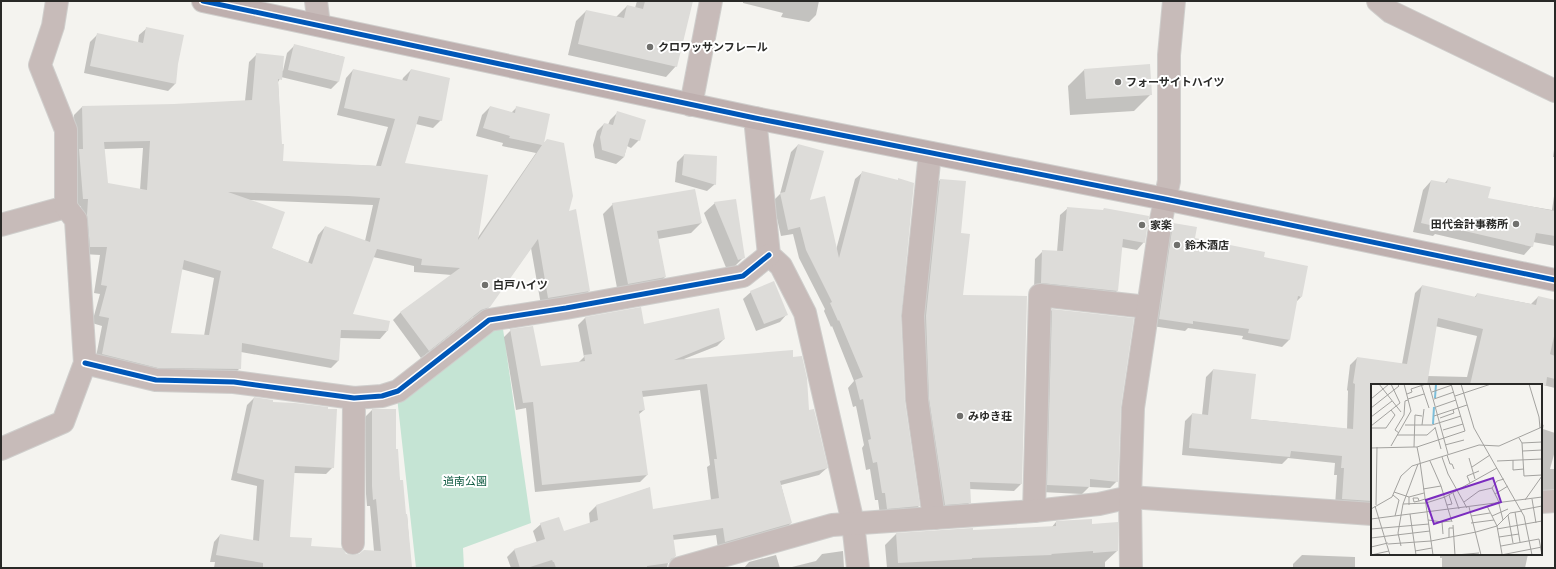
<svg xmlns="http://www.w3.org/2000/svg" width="1556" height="569" viewBox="0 0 1556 569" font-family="Quicksand,'Noto Sans JP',sans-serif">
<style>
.green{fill:#c5e4d4}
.shadow{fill:#0003;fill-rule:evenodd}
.building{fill:#dddcd9;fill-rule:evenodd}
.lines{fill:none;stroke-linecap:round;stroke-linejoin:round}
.street-casing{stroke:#cfcecc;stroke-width:24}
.secondary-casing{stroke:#cfcecc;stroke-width:24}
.street{stroke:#c7bbb9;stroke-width:22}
.secondary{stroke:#beafae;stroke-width:22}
.cycleway-casing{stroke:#fff;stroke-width:8}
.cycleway{stroke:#0057b8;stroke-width:5}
.poi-dot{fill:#70706d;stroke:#fff;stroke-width:1.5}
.labels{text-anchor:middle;stroke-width:4;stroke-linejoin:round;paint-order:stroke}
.poi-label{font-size:11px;font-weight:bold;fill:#292927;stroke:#fff;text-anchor:start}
.park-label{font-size:11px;fill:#105b42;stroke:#fff}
.inset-river{fill:none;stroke:#7cbeda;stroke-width:2}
.inset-road{fill:none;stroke:#a3a29f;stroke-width:1}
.view{fill:#7b2cbf;fill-opacity:0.15;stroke:#7b2cbf;stroke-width:2}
.inset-edge{fill:none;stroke:#292927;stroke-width:2}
</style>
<rect width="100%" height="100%" fill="#f4f3ef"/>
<path class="green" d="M502 322 531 523 463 548 464 568H416L397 397Z"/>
<g class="shadow">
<path d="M637 1H691L676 66 666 77 568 55 576 21 586 11 616 17 627 6 635 8Z"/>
<path d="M743 1H819L816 15 809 22 781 17 783 13 743 3Z"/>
<path d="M147 28 177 63 175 84 168 91 84 73 90 42 98 34 138 43 139 35Z"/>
<path d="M295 45 344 57 338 82 331 89 281 77 278 82 282 162 376 166 388 127 337 115 346 78 353 70 402 81 403 78 411 70 441 120 433 128 416 124 404 164 477 239 536 153 502 146 503 143 476 136 482 115 490 107 511 113 517 107 542 145 547 140 589 291 581 298 541 305 531 248 489 307 481 315 473 317 421 358 393 320 401 312 452 275 414 272V266L373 257 352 314 387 331 380 339 339 338 338 361 331 368 241 352 240 368 232 376H210L95 362 102 326 92 323 100 294 94 293 100 255 83 254 80 223 81 206H76L74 115 82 107 174 105 245 101 249 62 257 54 283 71 287 53ZM143 148 140 190 107 184 104 149ZM250 200 373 205 365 241 325 227 318 235 308 263 271 248ZM181 269 214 278 204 336 170 334Z"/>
<path d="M1084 70 1151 94 1134 111 1070 115 1068 86Z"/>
<path d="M617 113 639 140 631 148 627 146 624 157 616 164 595 158 593 145 597 131 604 124 608 125 610 120Z"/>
<path d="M1555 142V157H1553Z"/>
<path d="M798 145 808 201 836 250 855 179 863 172 900 317 904 402 919 506 911 513 880 515 878 500H875L870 469 866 470 862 448 864 445 856 406 853 407 848 388 854 381 832 326 831 327 824 311 825 309 799 258 793 234 781 236 773 201 780 194 791 152Z"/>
<path d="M684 155 715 184 707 191 675 182 677 162Z"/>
<path d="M1448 179 1487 199 1552 210 1555 189V246L1533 242 1532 246 1524 255 1435 234 1433 236 1413 232 1423 190 1431 181 1444 184Z"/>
<path d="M940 180 962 296 1021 484 1014 491 969 489 970 502 963 510 938 511 919 324 933 187Z"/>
<path d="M715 203 744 257 733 268 727 270 704 213Z"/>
<path d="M613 204 701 223 691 233 658 239 665 277 655 287 618 293 603 214Z"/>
<path d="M1068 208 1144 242 1137 250 1121 247 1117 291 1109 298 1034 290 1035 259 1043 251 1057 252 1060 215Z"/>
<path d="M1174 224 1194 239 1263 258 1301 297 1296 302 1289 340 1282 347 1242 339 1243 336 1188 328 1185 331 1152 326 1166 231Z"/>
<path d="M1422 286 1474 298 1477 294 1531 304 1538 297 1555 301V388L1523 380 1522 385H1372V511L1335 506 1337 475H1334L1335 463 1288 458 1282 464 1182 455 1185 421 1192 414 1202 415 1206 377 1213 370 1250 419 1347 429 1348 391 1347 390 1350 365 1357 358 1402 364 1415 293ZM1435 326 1477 336 1467 377 1427 376Z"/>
<path d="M751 292 787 314 780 322 756 331 743 299Z"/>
<path d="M1052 310 1120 406 1117 481 1110 488 1089 487 1082 494 1041 492 1045 317Z"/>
<path d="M585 318 643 325 724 339 717 346 684 359 792 358 827 468 819 475 781 485 791 523 784 530 718 549 716 535 672 540 675 556 668 563 667 568H511L507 557 514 550 537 543 533 531 541 524 563 533 590 524 589 513 596 506 649 488 652 510 711 500 707 467 710 465 700 390 642 397 644 410 638 415 647 475 640 482 535 492 526 408 516 410 504 337 511 330 540 367 578 363 584 357 578 325Z"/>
<path d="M254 398 271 403 333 467 326 474 294 473 288 538 310 547 352 556 374 551 370 506H367L366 494 365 417 372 410 395 450 405 515H407L411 568H214L215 562H210L214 542 220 535 253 541 257 486 231 480 247 405Z"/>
<path d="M1541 424 1544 425 1543 429 1555 433V451L1550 469H1555V499L1541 496Z"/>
<path d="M1056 522 1117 551 1105 562V568H887L885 545 896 534 1051 528Z"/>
<path d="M843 551 844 568H788L816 561 822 554Z"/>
<path d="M1440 554H1528L1525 568H1442V558H1440Z"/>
<path d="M776 555 780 568H744L749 562Z"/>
<path d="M1302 555 1355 557V568H1293V564Z"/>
</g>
<g class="building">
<path d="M645 1H693L677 67 578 44 586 10 624 18 627 5 643 9Z"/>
<path d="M146 27 184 35 178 64 176 84 90 66 97 33 143 43Z"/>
<path d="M294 44 345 57 339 82 288 70Z"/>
<path d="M256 53 284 56 282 80 278 79 282 144H284L283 161 381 166 395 119 344 108 353 69 407 81 411 69 450 78 442 121 419 116 405 163 488 175 478 240 542 145 509 138 510 136 483 128 490 106 515 113 516 106 550 114 544 143 547 139 564 143 573 196 569 211 576 209 590 291 548 298 538 239 490 307 481 310 429 351 400 312 460 268 421 265 422 259 377 249 353 314 390 321 388 331 341 330 339 361 242 343 241 369 158 368 102 354 109 318 99 316 107 286 101 285 107 247H90L87 215 88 199H83L79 149H83L82 106 174 104 252 100ZM150 141 147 190 108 183 104 142ZM228 192 348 196 380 198 370 242 325 226 312 264 272 248 285 212ZM184 260 221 271 209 335 171 333Z"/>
<path d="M1150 64 1152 95 1086 99 1084 69Z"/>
<path d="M617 111 646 120 640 141 630 138 624 157 602 150 600 137 604 123 613 125Z"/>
<path d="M798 144 824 151 810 200 825 196 839 258 862 171 898 180V178L914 183 901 317 905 402 920 506 887 509 885 493H882L877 462 873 463 868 440 871 439 863 399 860 400 855 380 863 377 839 320 838 321 830 303 832 302 806 250 800 227 788 230 780 193 785 192Z"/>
<path d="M684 154 717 156 716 185 682 175Z"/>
<path d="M1448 178 1491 187 1488 198 1555 211V236L1536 233 1533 247 1443 226V228L1421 223 1431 180 1447 183Z"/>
<path d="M940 179 966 181 961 233 970 234 963 295 1027 296 1022 484 970 482 971 503 945 505 929 399 926 316Z"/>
<path d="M695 189 702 223 657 231 666 277 628 284 612 203Z"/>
<path d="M736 199 745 258 738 260 714 202Z"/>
<path d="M1067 207 1103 210 1104 208 1149 216 1145 243 1123 239 1118 291 1041 283 1042 250 1063 251Z"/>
<path d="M1173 223 1197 227 1195 238 1265 252 1264 257 1308 266 1302 297 1298 296 1290 340 1248 333 1249 329 1193 321V324L1159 319Z"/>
<path d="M774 281 788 315 764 324 750 291Z"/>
<path d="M1422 285 1476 297 1477 293 1536 305 1538 296 1555 300V332L1550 354 1555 356V379L1547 377 1546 385H1470L1483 329 1438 318 1427 385H1372V501L1342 499 1344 468H1341L1342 456 1291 451 1290 457 1189 448 1192 413 1208 415 1213 369 1256 374 1251 419 1353 429 1355 384 1353 383 1357 357 1407 364Z"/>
<path d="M641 307 644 324 719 308 725 339 674 360 793 350V357L802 356 807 378 809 410 814 409 828 468 780 481 792 523 725 542 723 528 673 535 676 556 671 559 669 563 647 566V568H556L554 562H553L552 560 527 568H520L514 549 545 539 540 523 559 517 564 531 598 520 596 505 650 487 653 509 719 498 714 459H717L707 384 642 391 645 410 639 411 648 475 542 485 533 402 523 403 510 329 533 326 541 366 585 361 584 355 592 354 585 317Z"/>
<path d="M1052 309 1134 318 1121 406 1118 482 1090 479V487L1047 485Z"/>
<path d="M254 397 273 400V402L295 403 328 407V409H337L334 468 295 466 290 537 312 538 311 546 342 548 346 554 353 555 359 554 364 550 381 551 376 499 373 500 372 486V409H396V449H398L400 480H403L406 514H407L412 567 403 568H263V563L216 555 220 534 259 541 264 480 237 473Z"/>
<path d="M1092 519V524L1118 522V551L1093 553V551L1051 554 1052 555 972 558V559L898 563 896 533 973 528V530L1056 526V521Z"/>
</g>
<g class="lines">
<defs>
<g id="street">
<path d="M316 1 319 25"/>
<path d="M1378 1 1391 12 1555 91"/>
<path d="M691 105 711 1"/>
<path d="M755 118 769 255 781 266 805 313 853 523 858 568"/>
<path d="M930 153 913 316 917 400 934 518"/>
<path d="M1 225 66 207"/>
<path d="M85 363 156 380 234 382 354 398 382 396 398 391 489 320 566 308 743 276 769 255"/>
<path d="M1 449 63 422 85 363 76 220 66 207V130L40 65 53 26 57 1"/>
<path d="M1541 502 1555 501"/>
<path d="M1034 511 1040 295 1147 307"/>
<path d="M353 543 354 398"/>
<path d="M680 568 832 525 1034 511 1099 504 1130 497 1372 514"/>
<path d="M1131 568 1130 497 1133 408 1161 220 1169 181V55L1174 1"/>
</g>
<path id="secondary" d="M203 1 755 118 1165 199 1555 280"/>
</defs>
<use href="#street" class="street-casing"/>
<use href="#secondary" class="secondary-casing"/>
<use href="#street" class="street"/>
<use href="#secondary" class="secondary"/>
<defs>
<g id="cycleway">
<path d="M203 1 755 118 1165 199 1555 280"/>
<path d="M85 363 156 380 234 382 354 398 382 396 398 391 489 320 566 308 743 276 769 255"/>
</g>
</defs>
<use href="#cycleway" class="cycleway-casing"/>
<use href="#cycleway" class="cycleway"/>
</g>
<g class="poi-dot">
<circle cx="650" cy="47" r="4"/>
<circle cx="1118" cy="82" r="4"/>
<circle cx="1516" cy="224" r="4"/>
<circle cx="1142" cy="225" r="4"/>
<circle cx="1177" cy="245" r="4"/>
<circle cx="485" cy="285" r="4"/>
<circle cx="960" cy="416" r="4"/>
</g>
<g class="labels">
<g class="poi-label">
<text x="658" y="51">クロワッサンフレール</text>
<text x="1126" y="86">フォーサイトハイツ</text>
<text x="1508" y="228" text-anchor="end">田代会計事務所</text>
<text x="1150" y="229">家楽</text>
<text x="1185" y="249">鈴木酒店</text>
<text x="493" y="289">白戸ハイツ</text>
<text x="968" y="420">みゆき荘</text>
</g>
<g class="park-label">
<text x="465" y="485">道南公園</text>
</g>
</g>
<g transform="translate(1371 384)">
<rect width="171" height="171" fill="#f4f3ef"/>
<path class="inset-river" d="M64 14 65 0M62 40 63 23"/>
<path class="inset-road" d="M8 0 30 28M50 0 58 24M58 0 77 70M90 0 103 44 153 132 161 171M158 0 168 33 169 44M61 8 81 1M36 10 41 8 40 5 55 0M84 12 120 0M0 15 18 0M37 15 53 10M63 15 83 8M65 23 85 16M0 24 28 2 26 0M51 32 44 31 43 63H46L49 78 62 171M63 32 96 21M0 33 21 17M69 34 83 29 82 26M34 41H61L90 32M51 41 53 25M0 42 29 19 20 0M64 43 70 65M0 44H15L24 31 20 26M72 46 92 40M28 49 24 46 33 31 34 17 37 16M26 51H56L64 44M148 54 151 59 153 92 171 91M151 59 171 58M74 61 93 56M20 62 40 27 33 0M46 63 94 47 80 0M0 64 43 63M152 67 171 66M76 71 79 80H81L83 85M71 73 77 90 96 124M98 74 104 95M142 76V86L153 85M59 77 70 102 81 138M126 77 171 75M101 83 119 71M99 99 96 92 108 87M52 105 70 102M23 108 38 113V121M82 109 88 125M124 110 137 102M22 111 28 116 24 132M38 113 53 109M161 115 165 139M154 116 171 92M48 117 47 114H42L43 118 48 117 54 115M93 118 108 107 121 104M32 120 55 119 74 113 126 84M5 121 6 63M76 121 81 120 78 111M4 122 19 171M116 122 126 142 131 170M98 123 110 171M0 125 21 113 30 92 41 82 108 61 128 62 171 43M150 126 171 122M144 128 149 158M39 130 45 171M137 131 142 159M100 132 119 129M121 132 137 125M0 135 171 113M57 136 71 138M132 136 127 116 121 104 126 97 133 95M100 139 123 136M82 141 84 171M0 145 58 140M126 145 171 137M72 150 71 138 80 137M78 153V144H82M128 153 148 150M0 154 59 147M17 160 60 157 105 148 126 142 139 129 151 127M30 162 27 149 32 120 47 80M130 162 168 155 171 171M0 163 17 159M44 167 61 164M0 171 18 167M85 171 108 169M130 171 171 163"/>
<path class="view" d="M122 94 130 118 63 140 55 116Z"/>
<rect width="171" height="171" class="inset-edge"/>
</g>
<rect width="1556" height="569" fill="none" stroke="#292927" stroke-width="4"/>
</svg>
